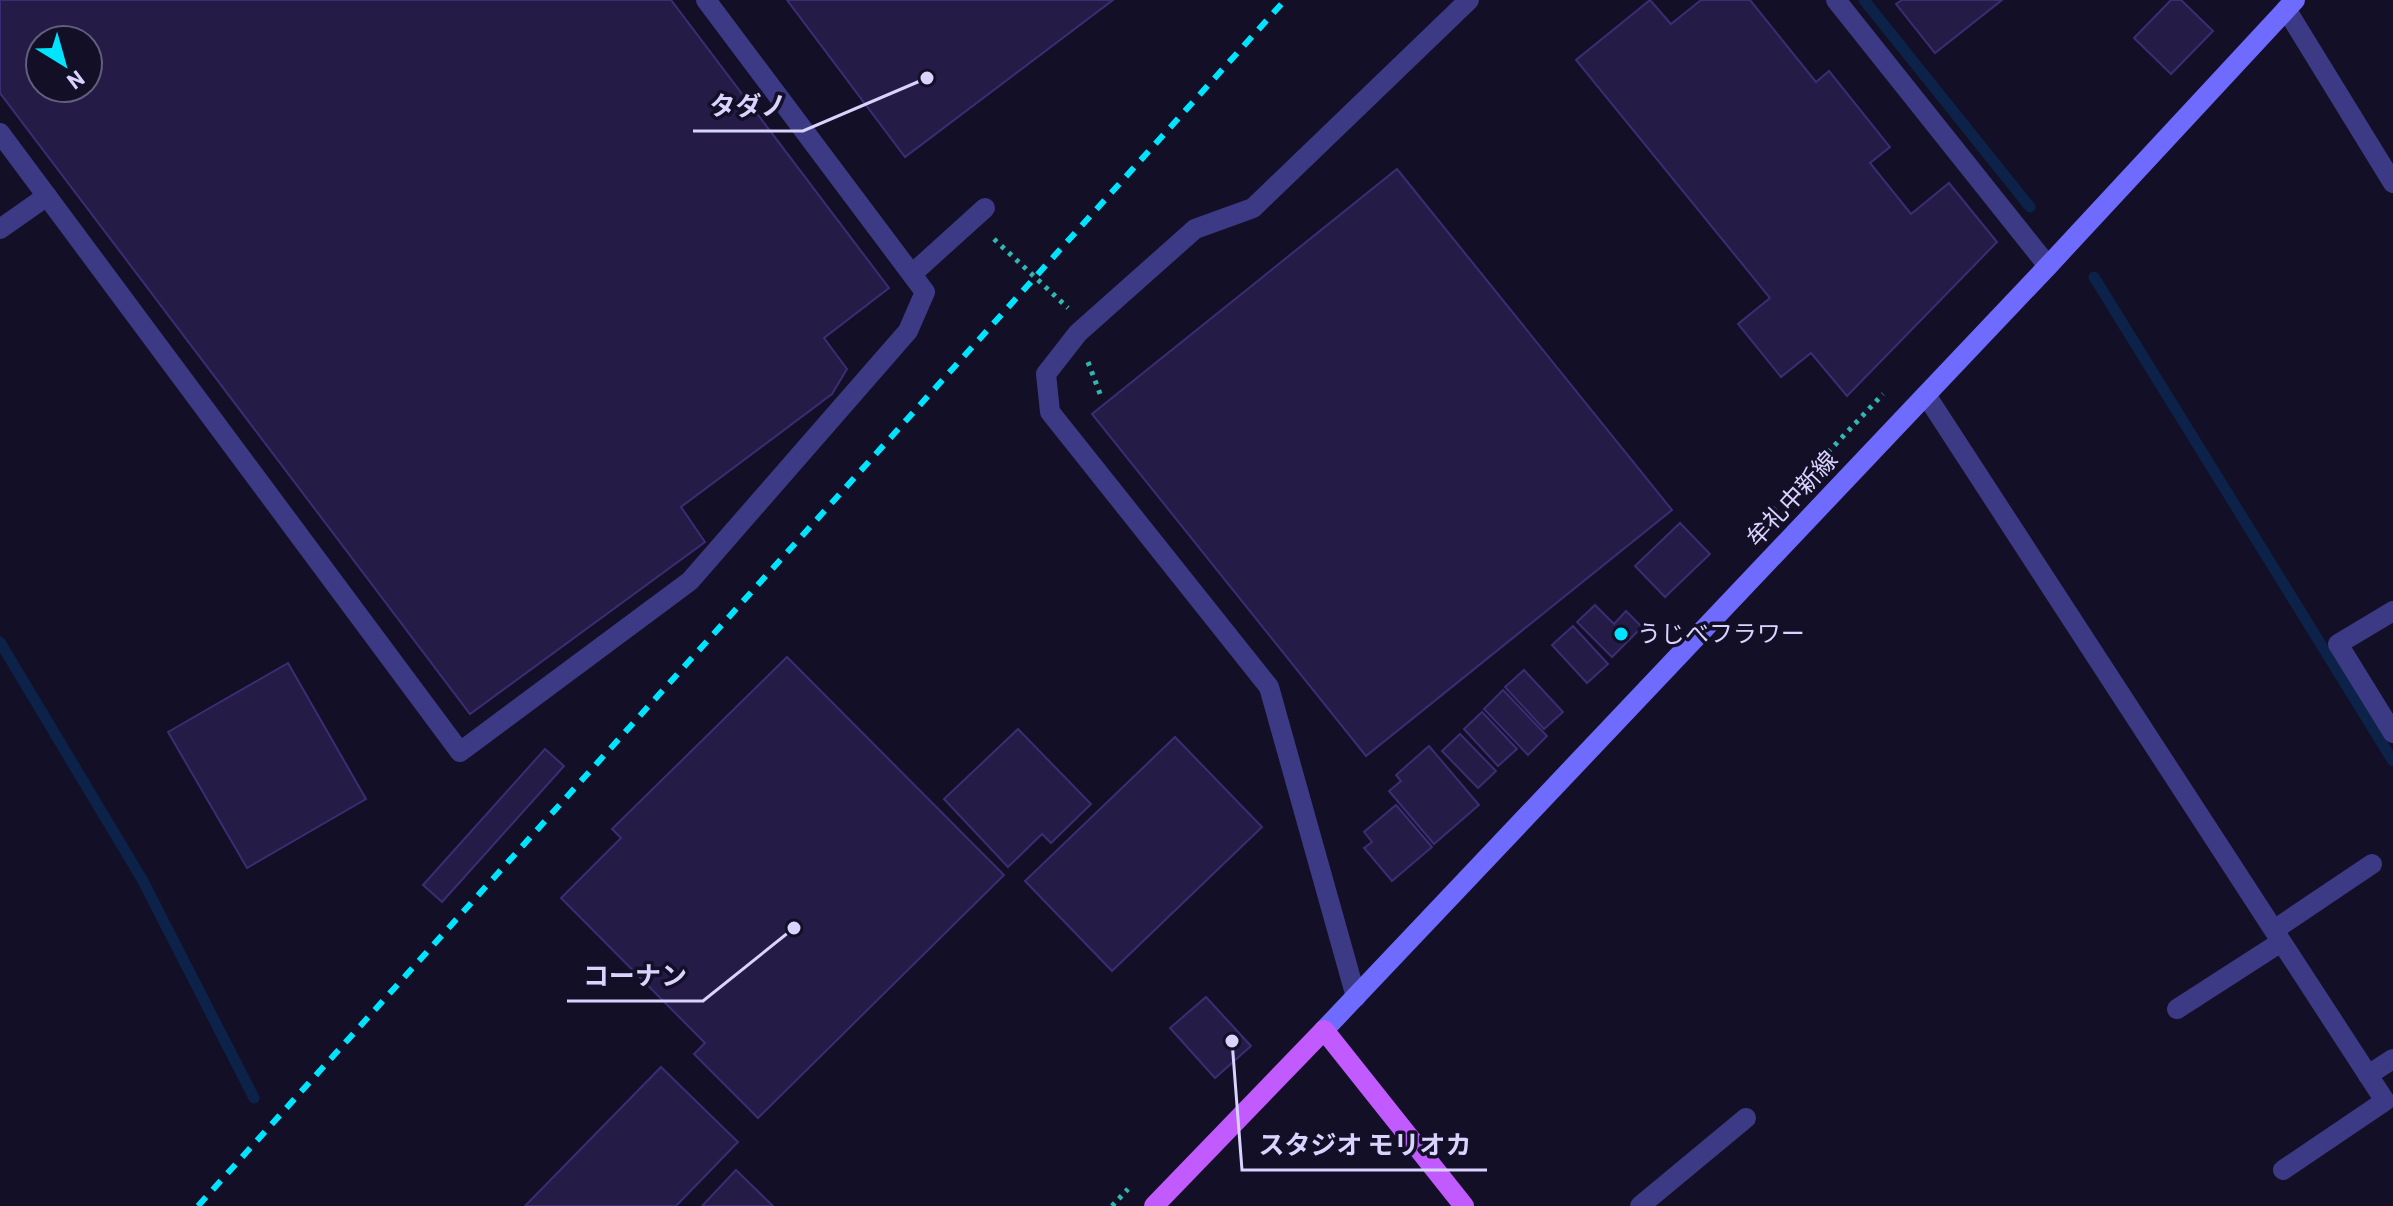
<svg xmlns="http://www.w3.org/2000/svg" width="2393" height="1206" viewBox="0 0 2393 1206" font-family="Barlow,'Noto Sans JP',sans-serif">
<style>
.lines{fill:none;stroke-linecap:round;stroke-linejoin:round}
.stream{stroke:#0c2248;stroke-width:11}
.building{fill:#241b47;stroke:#3b2d73;stroke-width:2;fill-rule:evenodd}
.path{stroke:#2fb8b0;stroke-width:5;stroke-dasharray:4 6;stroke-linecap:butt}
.street{stroke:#3d3a85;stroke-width:20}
.secondary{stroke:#6f6bff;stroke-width:20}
.primary{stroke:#c25bff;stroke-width:20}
.rail{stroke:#00e5ff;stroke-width:6;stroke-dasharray:12 10;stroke-linecap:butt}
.poi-dot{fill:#00e5ff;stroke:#130f26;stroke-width:3}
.labels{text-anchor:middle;stroke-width:7;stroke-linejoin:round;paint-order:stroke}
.street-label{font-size:24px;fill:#d9d4ff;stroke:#130f26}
.poi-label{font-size:24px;fill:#d9d4ff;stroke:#130f26;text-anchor:start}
.leader{fill:none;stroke:#d9d4ff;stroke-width:3}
.callout-dot{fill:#d9d4ff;stroke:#130f26;stroke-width:3}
.callout-label{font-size:26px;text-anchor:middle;font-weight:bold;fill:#d9d4ff;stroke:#130f26;stroke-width:7;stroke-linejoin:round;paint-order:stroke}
</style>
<rect width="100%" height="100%" fill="#130f26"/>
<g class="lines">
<g class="stream">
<path d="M1864 0 2030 207"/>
<path d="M2094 277 2393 761"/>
<path d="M0 642 143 881 254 1098"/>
</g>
</g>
<g class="building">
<path d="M0 0H671L889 288 824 338 847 369 832 394 681 507 705 542 470 714 0 93ZM40 40H88V88H40Z"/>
<path d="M787 0H1113L905 157Z"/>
<path d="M1650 0 1671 24 1701 0H1750L1816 82 1829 71 1890 147 1870 163 1911 214 1949 183 1997 242 1847 396 1811 353 1781 377 1738 324 1770 298 1576 60Z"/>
<path d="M1902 0H2002L1935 53 1896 4Z"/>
<path d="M2171 0H2181L2213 31 2171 74 2134 38Z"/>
<path d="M1397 169 1672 510 1366 756 1092 414Z"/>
<path d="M1680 523 1710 554 1665 597 1635 566Z"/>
<path d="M1595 605 1614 624 1626 611 1642 627 1612 657 1577 622Z"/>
<path d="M1573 626 1608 664 1587 683 1552 645Z"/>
<path d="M787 657 1004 875 758 1118 694 1054 705 1043 561 898 621 838 612 829Z"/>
<path d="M288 663 366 799 247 868 168 732Z"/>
<path d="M1524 670 1563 712 1544 729 1505 687Z"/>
<path d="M1503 690 1547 736 1528 755 1484 709Z"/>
<path d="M1482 712 1517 749 1498 766 1464 729Z"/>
<path d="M1018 729 1091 804 1051 843 1042 834 1008 867 944 799Z"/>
<path d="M1460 734 1496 771 1478 788 1442 751Z"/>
<path d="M1175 737 1262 827 1112 971 1025 881Z"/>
<path d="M1429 746 1479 805 1434 844 1389 791 1401 781 1396 775Z"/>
<path d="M545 749 564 766 442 902 423 885Z"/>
<path d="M1396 805 1432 847 1392 881 1364 848 1372 842 1364 832Z"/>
<path d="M1206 997 1251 1046 1215 1078 1170 1028Z"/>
<path d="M661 1067 738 1142 676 1206H525Z"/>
<path d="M736 1170 773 1206H702Z"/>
</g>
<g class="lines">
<g class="path">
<path d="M994 239 1068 308"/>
<path d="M1088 362 1102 399"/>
<path d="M1766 518 1883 394"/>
<path d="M1112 1206 1128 1189"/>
</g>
<g class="street">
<path d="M1836 0 2048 266"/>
<path d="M2286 9 2393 183"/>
<path d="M0 133 460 752 690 581 908 331 925 292 706 0"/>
<path d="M0 229 47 196"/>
<path d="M912 274 985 208"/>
<path d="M1926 395 2385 1101 2283 1170"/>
<path d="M2393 611 2338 644 2393 733"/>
<path d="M2274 930 2372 864"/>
<path d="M1356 997 1269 687 1050 412 1046 374 1078 333 1195 229 1253 208 1469 0"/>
<path d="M2177 1009 2281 942"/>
<path d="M2368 1075 2393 1059"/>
<path d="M1640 1206 1746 1118"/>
</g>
<path class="secondary" d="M1324 1030 2048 266 2295 0"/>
<path class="primary" d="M1154 1206 1324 1030 1464 1206"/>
<path class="rail" d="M198 1206 1285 0"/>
</g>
<circle class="poi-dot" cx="1621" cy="634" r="8"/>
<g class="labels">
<g class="street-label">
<text transform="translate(1792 499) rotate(-47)" y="8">牟礼中新線</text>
</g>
<g class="poi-label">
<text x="1637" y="642">うじべフラワー</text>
</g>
</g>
<path class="leader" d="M927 78L803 131H693M794 928L703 1001H567M1232 1041L1242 1170H1487"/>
<g class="callout-dot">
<circle cx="927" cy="78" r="8"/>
<circle cx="794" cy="928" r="8"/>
<circle cx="1232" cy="1041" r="8"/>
</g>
<g class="callout-label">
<text x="748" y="115">タダノ</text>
<text x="635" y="985">コーナン</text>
<text x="1365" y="1154">スタジオ モリオカ</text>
</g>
<g transform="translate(64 64) rotate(143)"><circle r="38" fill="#130f26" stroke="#625e7d" stroke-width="2"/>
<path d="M0-6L14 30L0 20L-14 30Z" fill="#00e5ff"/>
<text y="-12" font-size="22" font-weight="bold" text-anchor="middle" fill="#d9d4ff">N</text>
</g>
</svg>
